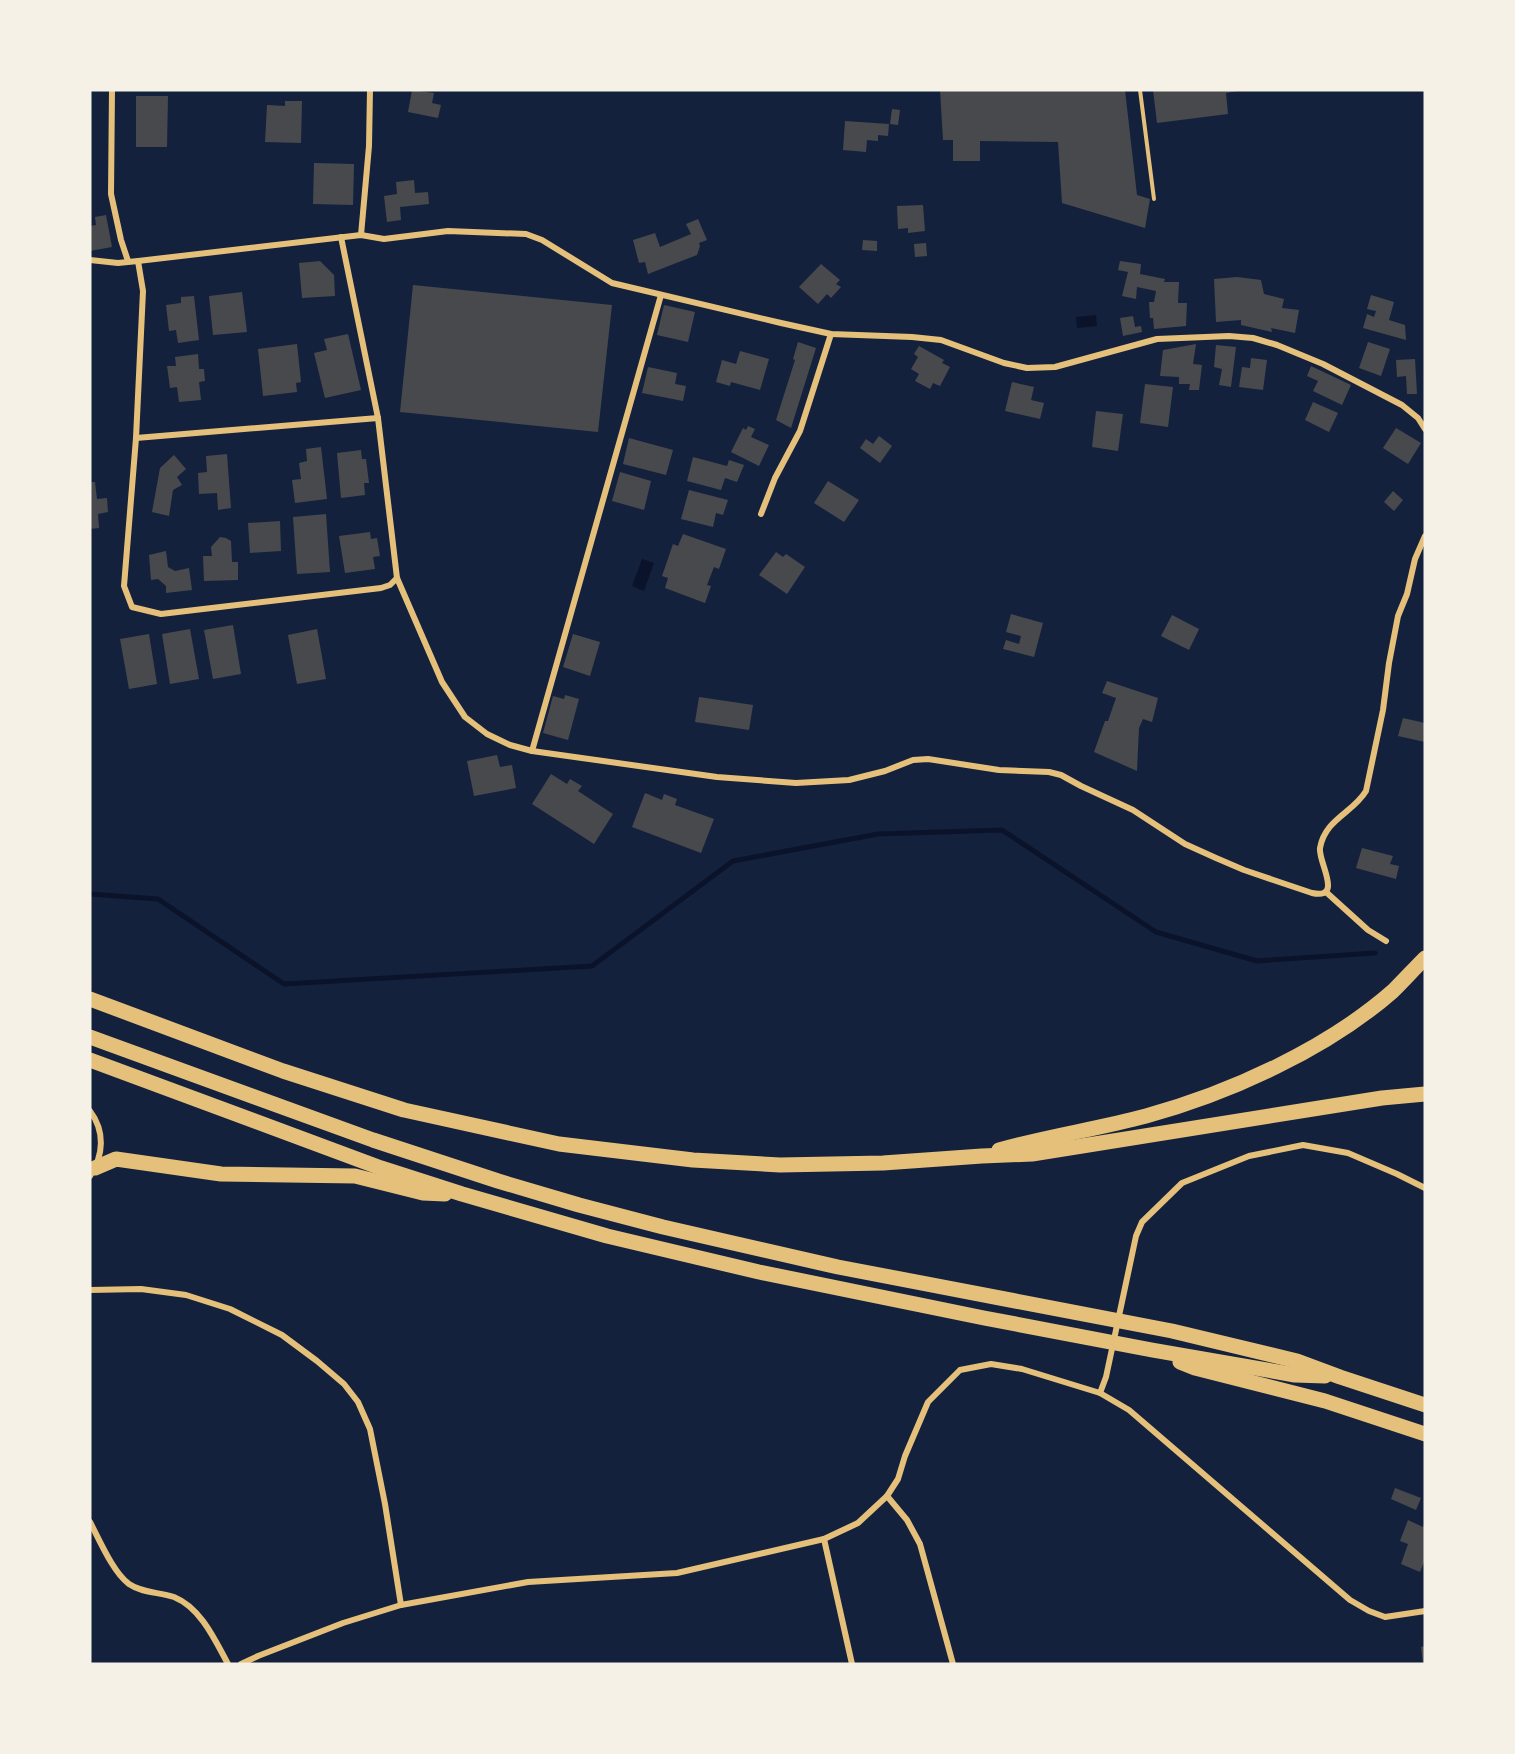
<svg xmlns="http://www.w3.org/2000/svg" width="1515" height="1754" viewBox="0 0 1515 1754" font-family="'IBM Plex Sans',sans-serif">
<style>
.water{fill:#0b132b}
.lines{fill:none;stroke-linecap:round;stroke-linejoin:round}
.stream{stroke:#0b132b;stroke-width:5}
.building{fill:#48494c}
.service{stroke:#e5c07b;stroke-width:4}
.minor{stroke:#e5c07b;stroke-width:6}
.motorway{stroke:#e5c07b;stroke-width:15}
</style>
<rect width="100%" height="100%" fill="#14213d"/>
<g class="water">
<path d="M1096 315 1097 326 1077 328 1076 317Z"/>
<path d="M642 559 654 563 644 591 632 586Z"/>
</g>
<g class="lines">
<path class="stream" d="M90 894 158 899 284 984 592 966 733 861 878 834 1002 830 1156 932 1257 961 1375 953"/>
</g>
<g class="building">
<path d="M412 90 434 93 432 103 441 105 438 118 408 112Z"/>
<path d="M940 90H1125L1137 195 1150 199 1145 228 1062 203 1058 142 980 141V161H953V140H943Z"/>
<path d="M1153 90H1238V91L1226 93 1228 114 1157 123Z"/>
<path d="M136 96H168L167 147H136Z"/>
<path d="M285 101H302L301 143 265 142 267 105 285 106Z"/>
<path d="M892 109 900 110 898 125 890 124Z"/>
<path d="M845 121 889 124 888 136 878 135V141L867 140 866 152 843 150Z"/>
<path d="M314 163 354 164 353 205 313 204Z"/>
<path d="M414 180 415 193 428 192 429 204 400 207 401 220 387 222 384 196 397 194 396 182Z"/>
<path d="M923 205 925 231 908 233V228L898 229 897 206Z"/>
<path d="M106 215 112 247 90 251V226L96 225 95 217Z"/>
<path d="M698 219 707 240 699 243 700 246 697 255 648 274 645 262 639 263 633 240 655 233 660 247 691 234 686 224Z"/>
<path d="M863 240 877 241V251L862 250Z"/>
<path d="M926 243 927 256 915 257 914 244Z"/>
<path d="M320 261 334 275 335 296 302 298 299 263Z"/>
<path d="M1120 261 1141 264 1140 274 1165 279 1164 282H1179L1178 303H1187L1186 326 1154 329 1153 318H1150L1149 302H1154L1156 291 1137 287 1136 299 1122 296 1128 272 1118 270Z"/>
<path d="M821 264 840 280 836 284 841 287 831 298 827 294 818 304 799 287Z"/>
<path d="M1237 277 1261 280 1264 294 1284 299 1282 308 1299 310 1295 333 1271 328 1272 332 1241 325V320L1216 322 1214 279Z"/>
<path d="M413 285 612 305 598 432 400 412Z"/>
<path d="M242 292 247 332 213 335 209 296Z"/>
<path d="M1371 295 1394 302 1389 320 1405 325 1406 340 1363 328 1367 314 1374 317 1376 311 1367 309Z"/>
<path d="M194 296 199 340 178 343 176 330 169 331 166 305 181 303V297Z"/>
<path d="M664 305 695 312 688 342 657 335Z"/>
<path d="M1133 316 1135 327 1141 326 1142 332 1123 336 1120 318Z"/>
<path d="M348 334 361 390 325 398 314 353 327 350 324 339Z"/>
<path d="M798 342 816 348 791 428 776 420 795 360 793 359Z"/>
<path d="M1368 342 1390 349 1381 376 1359 368Z"/>
<path d="M297 344 301 382 296 383 297 392 263 396 258 349Z"/>
<path d="M1196 344 1193 364 1202 365 1199 390H1189L1190 384H1179V377L1160 376 1163 350Z"/>
<path d="M1216 345 1236 347 1231 387 1219 385 1222 369 1214 367Z"/>
<path d="M919 346 944 360 942 363 950 367 940 386 933 383 930 389 915 381 919 374 911 369 918 357 914 354Z"/>
<path d="M740 351 769 359 760 390 731 382 730 386 716 382 722 360 736 364Z"/>
<path d="M198 354 199 369H204L205 381 199 382 201 400 179 402 177 387 170 388 167 366H176L175 357Z"/>
<path d="M1251 358 1267 360 1263 390 1239 387 1242 367 1250 368Z"/>
<path d="M1415 359 1417 394H1407L1406 376 1397 377 1396 360Z"/>
<path d="M1311 366 1351 385 1342 405 1313 391 1318 381 1307 376Z"/>
<path d="M648 367 677 373 675 384 686 386 683 401 642 393Z"/>
<path d="M1012 382 1034 387 1031 400 1044 403 1040 419 1005 411Z"/>
<path d="M1145 384 1173 387 1168 427 1140 423Z"/>
<path d="M1313 402 1338 413 1329 432 1305 420Z"/>
<path d="M1096 411 1123 414 1118 451 1092 447Z"/>
<path d="M748 426 755 429 751 437 769 445 759 466 731 452 743 428 746 430Z"/>
<path d="M1396 428 1421 443 1408 464 1383 448Z"/>
<path d="M879 436 892 446 880 463 860 448 866 439 873 444Z"/>
<path d="M629 438 673 450 666 475 623 464Z"/>
<path d="M321 447 327 499 295 503 292 480 301 479 299 463 307 461 306 449Z"/>
<path d="M361 450 362 459H366L369 483H364L365 495 341 498 337 453Z"/>
<path d="M227 454 231 508 218 510 217 493 199 494 198 473 207 472 206 456Z"/>
<path d="M174 455 186 469 177 477 182 485 173 490 169 516 152 512 160 468Z"/>
<path d="M693 457 727 466 729 460 744 465 737 482 725 478 721 490 687 481Z"/>
<path d="M620 472 651 481 644 510 612 501Z"/>
<path d="M828 481 859 500 844 522 814 503Z"/>
<path d="M90 482H95L97 499 107 498 108 512 98 514 99 528 90 529Z"/>
<path d="M689 490 728 500 723 515 716 513 713 527 681 519Z"/>
<path d="M1393 491 1403 500 1394 511 1384 502Z"/>
<path d="M326 514 330 572 297 574 293 517Z"/>
<path d="M280 521 281 551 250 553 248 523Z"/>
<path d="M370 532 371 539 377 538 380 556 373 557 375 569 345 573 339 536Z"/>
<path d="M683 534 726 549 719 569 714 567 707 585 711 586 705 603 665 588 668 578 662 576 673 544 678 546Z"/>
<path d="M220 537 226 538 231 541 232 562H238V580L204 581 203 556H212L211 547Z"/>
<path d="M166 551 168 567 175 571 189 568 192 590 166 593V586L158 579 151 580 149 555Z"/>
<path d="M776 552 783 557 786 554 805 567 787 594 759 575Z"/>
<path d="M1011 614 1043 623 1034 657 1003 649 1006 640 1019 644 1021 636 1006 632Z"/>
<path d="M1172 615 1199 629 1189 650 1161 636Z"/>
<path d="M233 625 241 674 213 679 204 630Z"/>
<path d="M190 629 199 679 170 684 162 634Z"/>
<path d="M317 629 326 679 297 684 288 635Z"/>
<path d="M149 634 157 684 129 689 120 639Z"/>
<path d="M573 634 600 642 590 676 563 667Z"/>
<path d="M1107 681 1158 698 1152 722 1143 719 1139 728 1137 771 1094 752 1105 721H1108L1116 698 1102 693Z"/>
<path d="M565 695 579 699 568 740 543 733 553 696 564 699Z"/>
<path d="M699 697 753 705 749 730 695 722Z"/>
<path d="M1403 718 1425 723V742L1398 736Z"/>
<path d="M497 755 500 767 512 765 516 788 474 796 467 761Z"/>
<path d="M551 774 567 784 570 779 582 786 578 791 613 814 594 844 532 804Z"/>
<path d="M645 793 662 800 664 794 677 799 675 805 714 819 701 853 632 827Z"/>
<path d="M1362 848 1393 856 1390 864 1399 866 1396 879 1356 868Z"/>
<path d="M1395 1488 1421 1498 1416 1510 1391 1499Z"/>
<path d="M1408 1520 1423 1527 1425 1521V1560L1420 1572 1401 1564 1408 1544 1400 1541Z"/>
<path d="M1425 1646V1664H1423L1421 1647Z"/>
</g>
<g class="lines">
<path class="service" d="M1140 90 1154 199"/>
<g class="minor">
<path d="M112 90 111 194 121 240 128 261"/>
<path d="M361 235 369 146 370 90"/>
<path d="M341 237 378 418 397 578 442 682 465 717 487 734 510 745 532 751 717 777 796 783 849 780 885 771 913 760 928 759 999 770 1049 772 1061 775 1081 786 1133 810 1185 844 1216 858 1244 870 1312 893C1344 900 1318 862 1320 848 1325 819 1353 813 1366 791L1383 710 1389 663 1398 616 1407 594 1415 559 1425 536"/>
<path d="M90 260 118 263 138 261 361 235 384 239 448 231 526 234 542 240 612 283 781 323 831 334 912 337 941 340 1004 363 1027 368 1055 367 1157 339 1229 336 1253 338 1277 345 1323 364 1402 405 1418 418 1425 429"/>
<path d="M138 261 143 291 136 438 124 586 132 607 161 614 381 588 390 585 397 578"/>
<path d="M136 438 378 418"/>
<path d="M761 514 775 478 800 431 831 334"/>
<path d="M532 751 661 295"/>
<path d="M1326 892 1368 930 1386 941"/>
<path d="M90 1111C105 1131 104 1155 90 1176"/>
<path d="M90 1290 141 1289 186 1295 230 1309 282 1335 317 1361 344 1384 358 1402 370 1429 385 1504 401 1605"/>
<path d="M1100 1393 1106 1377 1136 1236 1142 1222 1182 1183 1249 1156 1303 1145 1348 1153 1397 1174 1425 1188"/>
<path d="M887 1496 907 1520 920 1544 953 1664"/>
<path d="M90 1522C100 1541 113 1572 129 1584 142 1593 159 1592 174 1597 201 1608 215 1640 228 1664"/>
<path d="M824 1539 852 1664"/>
<path d="M241 1664 258 1656 343 1623 401 1605 528 1582 677 1573 824 1539 858 1523 887 1496 898 1479 905 1456 928 1402 960 1370 991 1364 1022 1369 1100 1393 1129 1410 1350 1600 1369 1611 1385 1617 1425 1611"/>
</g>
<g class="motorway">
<path d="M90 999 283 1071 404 1110 559 1144 693 1160 780 1165 883 1163 982 1156 1032 1154 1382 1098 1425 1094"/>
<path d="M90 1037 373 1140 498 1181 579 1205 663 1227 838 1267 1172 1331 1297 1361 1340 1377 1425 1405"/>
<path d="M90 1060 381 1168 462 1194 607 1236 759 1272 984 1318 1152 1350 1295 1375 1325 1376"/>
<path d="M999 1150C1048 1136 1098 1129 1146 1116 1230 1093 1327 1049 1393 991 1404 980 1414 969 1425 958"/>
<path d="M95 1168 116 1159 221 1174 355 1176 423 1193 445 1194"/>
<path d="M1180 1362 1195 1368 1325 1401 1425 1434"/>
</g>
</g>
<rect width="1515" height="1754" fill="none" stroke="#f6f1e7" stroke-width="183"/>
</svg>
